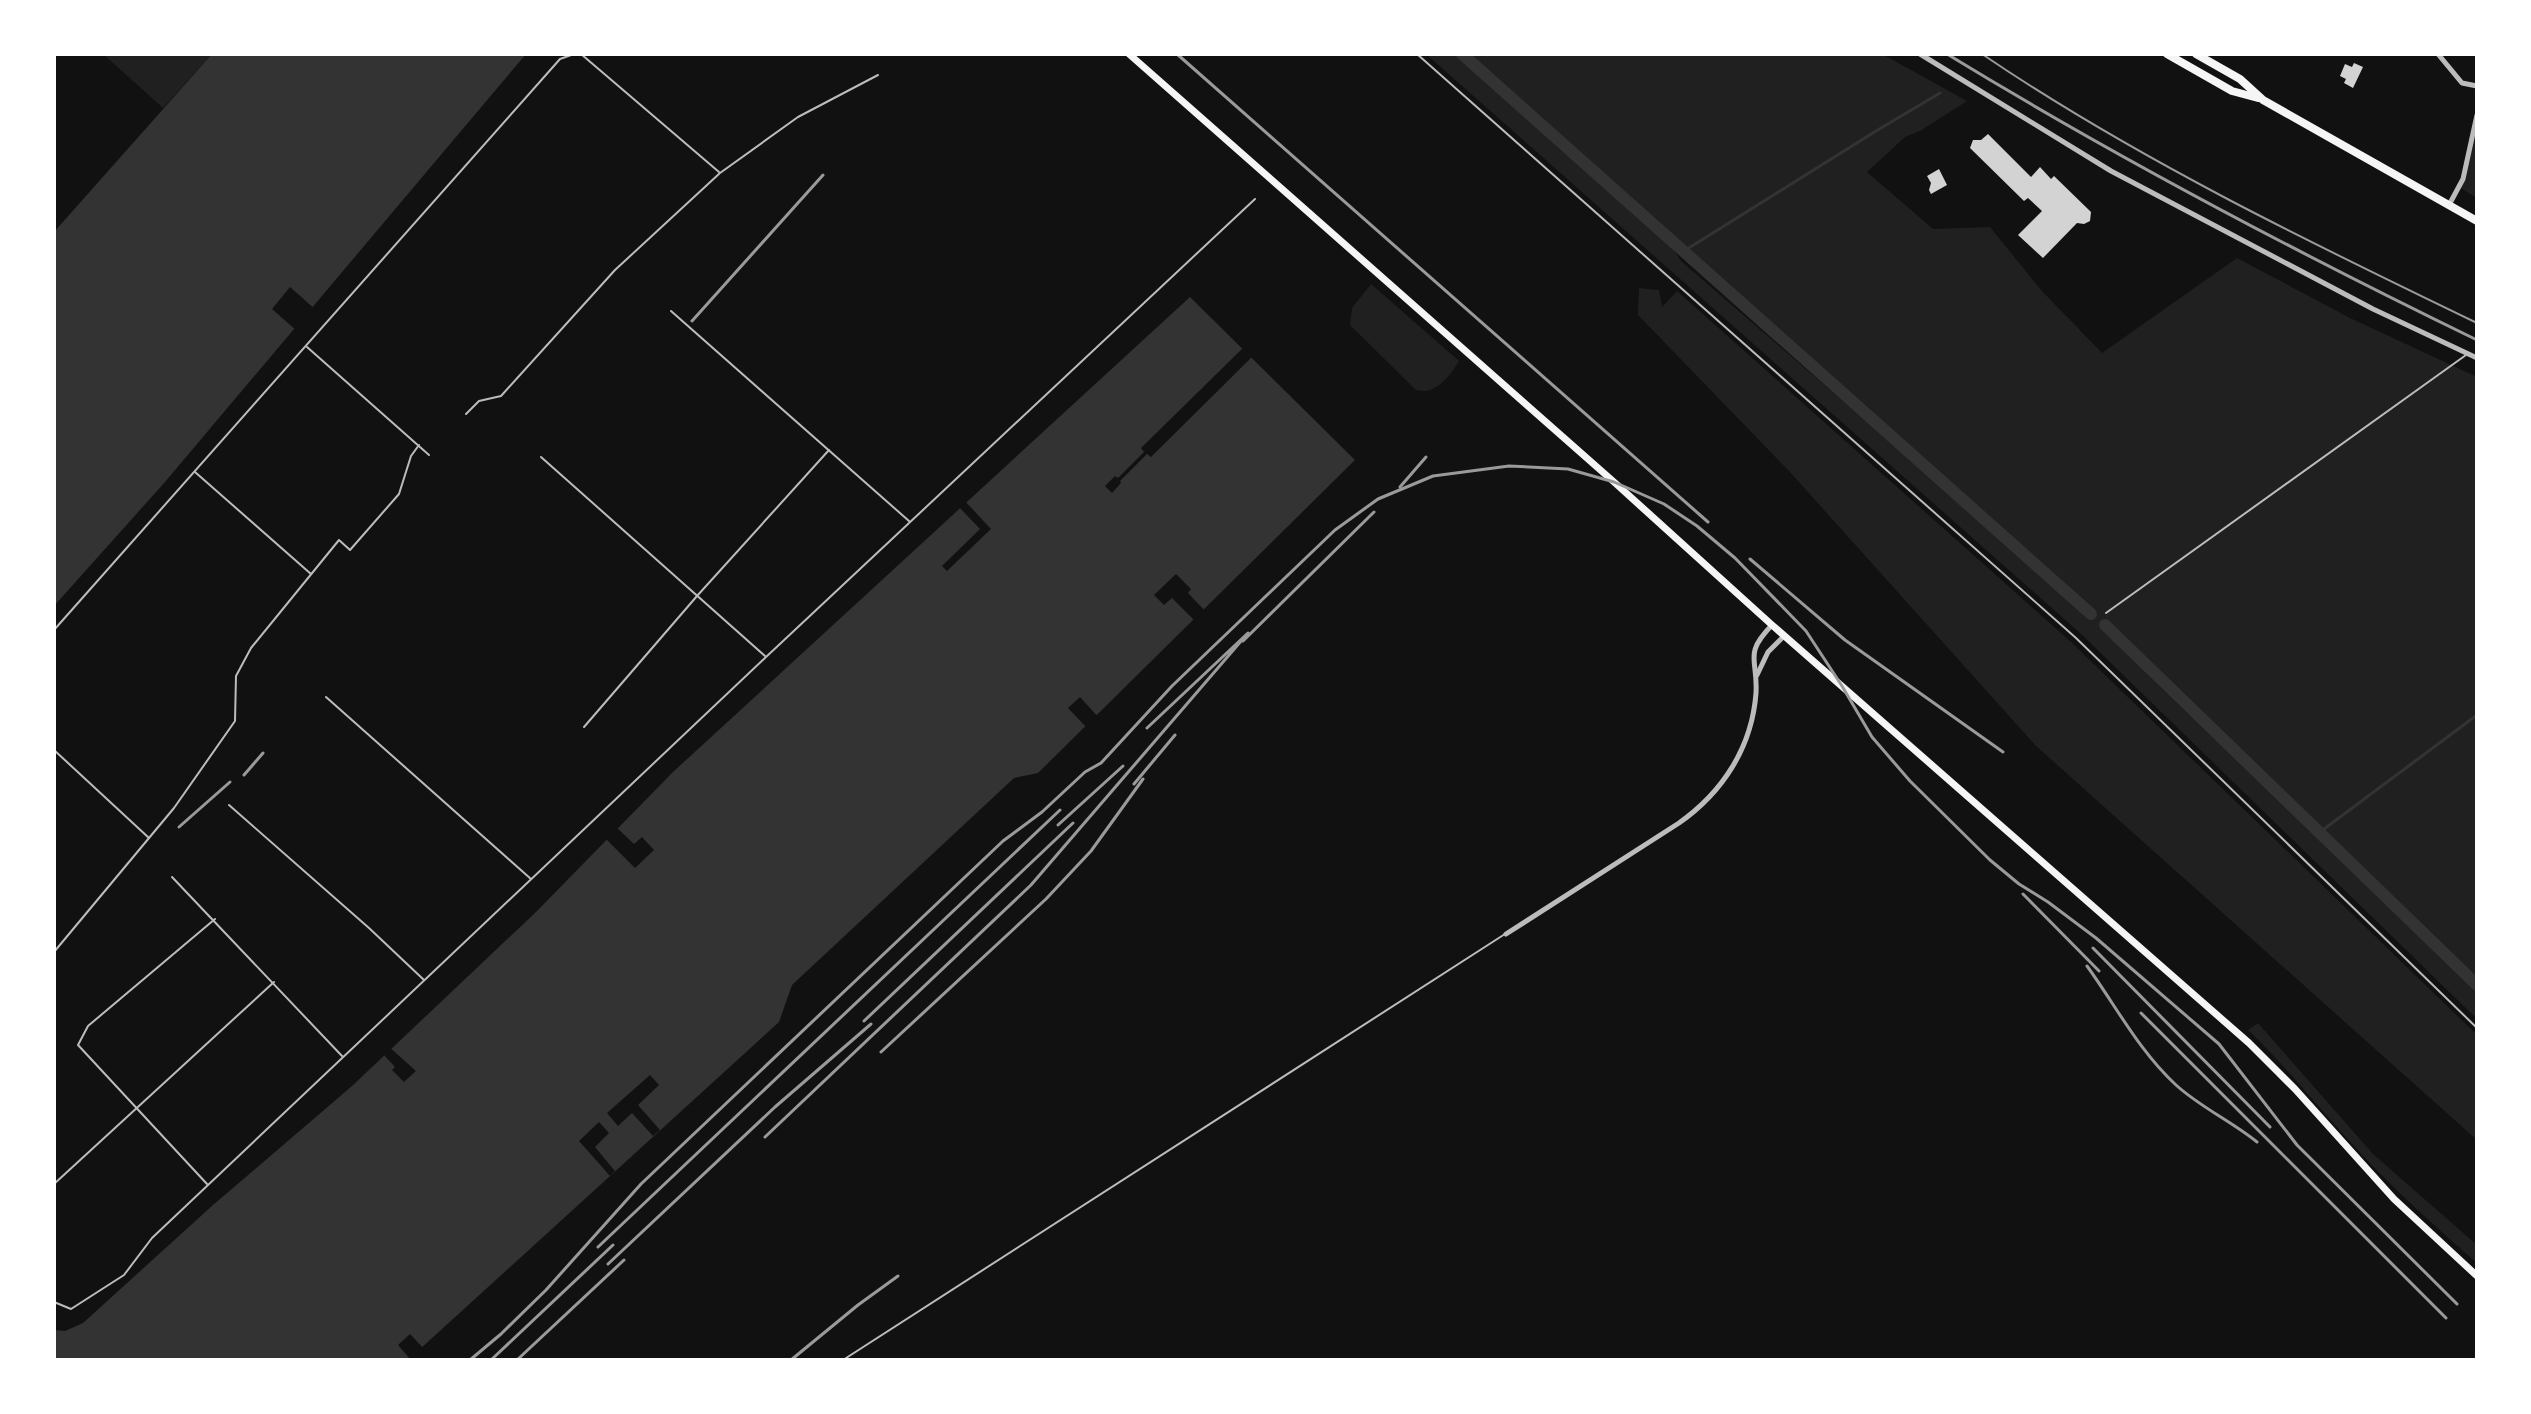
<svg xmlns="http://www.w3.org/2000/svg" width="2531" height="1414" viewBox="0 0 2531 1414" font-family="'Golos Text',sans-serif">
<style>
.green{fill:#202020;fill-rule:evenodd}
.water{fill:#333}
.pier{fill:#111}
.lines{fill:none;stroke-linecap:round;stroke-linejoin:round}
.stream{stroke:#333;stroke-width:3}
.canal{stroke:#333;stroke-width:12}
.building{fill:#d3d3d3}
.service{stroke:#bcbcbc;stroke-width:2}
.minor{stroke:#bcbcbc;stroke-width:5}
.secondary{stroke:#f5f5f5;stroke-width:7}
.primary{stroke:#f5f5f5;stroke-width:8}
.tram{stroke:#9a9a9a;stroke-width:2}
.rail{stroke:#9a9a9a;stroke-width:3}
</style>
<rect width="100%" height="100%" fill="#111"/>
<g class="green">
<path d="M103 54H212L163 108Z"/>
<path d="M1426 54H1882L1967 101 1920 131 1905 137 1867 172 1933 229 1990 227 2041 290 2102 353 2237 258 2350 318 2477 377V986L2323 838 2141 669 2477 989V1019L2080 633ZM1654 222 1683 247 2044 567 2038 570 1682 262Z"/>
<path d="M2474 130 2477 131V198L2459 187Z"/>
<path d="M1371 284 1459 361C1450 376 1435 396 1416 390L1350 325 1352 308Z"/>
<path d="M1639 288 1659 290 1662 307 1677 291 2071 642 2477 1035V1140L2036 746 1789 471 1638 315Z"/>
<path d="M2258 1023 2373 1154 2477 1245V1263C2438 1229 2400 1195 2364 1157 2325 1116 2290 1070 2248 1030Z"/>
</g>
<g class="water">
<path d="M212 54H526L165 482 54 606V232Z"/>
<path d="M1190 297 1355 460 1038 773 1014 778 792 985 779 1022 408 1360H54V1330L65 1331 83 1323 213 1205 352 1086 536 912 673 772Z"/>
</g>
<g class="pier">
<path d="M290 287 316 310 297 331 272 309Z"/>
<path d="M1245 346 1254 355 1151 457 1147 454 1120 481 1121 483 1112 493 1105 486 1115 476 1118 478 1144 452 1141 448Z"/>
<path d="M963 499 991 529 947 571 942 566 980 529 957 505Z"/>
<path d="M1176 574 1191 589 1188 593 1206 612 1196 622 1172 598 1164 605 1154 595Z"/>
<path d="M1080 697 1099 718 1088 729 1068 708Z"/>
<path d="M615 826 634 844 642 837 654 850 635 868 604 837Z"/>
<path d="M388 1046 416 1071 404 1082 392 1070 395 1067 382 1053Z"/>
<path d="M650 1075 659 1085 638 1105 660 1130 653 1136 632 1113 618 1126 607 1113Z"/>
<path d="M599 1122 609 1133 595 1147 615 1171 610 1176 579 1141Z"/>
<path d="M410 1334 425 1350 414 1360H411L398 1345Z"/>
</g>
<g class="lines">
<g class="stream">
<path d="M1684 251 1876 131 1940 93"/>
<path d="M2320 832 2477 715"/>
</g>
<g class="canal">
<path d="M1462 54 2091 614"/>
<path d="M2105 625 2477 985"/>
</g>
</g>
<g class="building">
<path d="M2354 63 2363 67 2353 88 2344 83 2346 79 2340 76 2345 64 2352 67Z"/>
<path d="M1988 134 2031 177 2040 167 2051 179 2054 176 2091 212 2090 221 2084 224 2077 223 2043 258 2018 235 2042 211 2028 198 2024 201 1970 148 1973 140H1981Z"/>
<path d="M1939 169 1947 185 1931 194 1929 190 1931 183 1927 176Z"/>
</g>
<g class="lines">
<g class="service">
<path d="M581 54 719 172"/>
<path d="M1417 54 2076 638 2477 1028"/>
<path d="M671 311 909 521"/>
<path d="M307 347 429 455"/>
<path d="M466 414 479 401 501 396 615 270 720 173 798 117 878 75"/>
<path d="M541 457 765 656"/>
<path d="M195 472 311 574"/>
<path d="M2106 613 2466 355"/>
<path d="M54 630 560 59 574 54"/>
<path d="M326 697 531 879"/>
<path d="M584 727 697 596 829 450"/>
<path d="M54 750 149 838"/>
<path d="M229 805 369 928 424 980"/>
<path d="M172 877 342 1056"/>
<path d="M54 952 174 808 235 721 236 676 251 648 339 540 350 550 399 494 411 456 419 445"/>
<path d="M54 1184 274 982"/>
<path d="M207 1184 78 1045 88 1026 215 919"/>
<path d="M54 1302 71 1309 124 1275 152 1238 766 657 1255 199"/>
<path d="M843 1360 1505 934"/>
</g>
<g class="minor">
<path d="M1920 54 2111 171 2373 309 2477 358"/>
<path d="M2438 54 2462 83 2477 86"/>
<path d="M2449 205 2463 179 2477 115"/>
<path d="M1757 675 1768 652 1784 636"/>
<path d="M1506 934 1679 823C1723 792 1752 747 1756 693 1758 658 1743 655 1772 625"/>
</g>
<path class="secondary" d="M1129 54 1614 482 1772 625 2249 1043 2295 1089 2394 1199 2477 1276"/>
<g class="primary">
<path d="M2167 54 2232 91 2258 98"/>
<path d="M2196 54 2240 79 2263 100 2477 221"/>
</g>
<path class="tram" d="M1982 54C2135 158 2311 243 2477 323"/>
<g class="rail">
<path d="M1177 54 1708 522"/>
<path d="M1947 54C2119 159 2296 252 2477 340"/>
<path d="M692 321 823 175"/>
<path d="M1400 487 1426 457"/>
<path d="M1750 559 1845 640 2003 752"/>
<path d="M1243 641 1374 512"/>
<path d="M244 775 263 753"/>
<path d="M1134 784 1175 735"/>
<path d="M1058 825 1123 766"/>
<path d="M179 827 230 782"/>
<path d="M2023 894 2099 971"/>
<path d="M2093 948 2270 1127"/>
<path d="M2087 966C2116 1006 2139 1051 2176 1085 2200 1107 2231 1121 2257 1142"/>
<path d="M2141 1013 2446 1318"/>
<path d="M864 1021 1073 823"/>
<path d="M881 1052 1046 899 1091 851 1143 779"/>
<path d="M765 1137 1031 885 1248 633 1147 728"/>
<path d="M598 1247 1060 810"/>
<path d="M608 1264 775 1107 871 1024"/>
<path d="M470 1360 501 1334 546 1290 641 1184 1003 841 1042 812 1085 772 1101 763 1172 686 1335 530 1378 499 1433 476 1509 466 1568 469 1614 482 1664 504 1697 526 1735 558 1806 631 1842 686 1872 737 1910 781 1990 860 2019 884 2048 902 2096 938 2219 1044 2297 1145 2457 1304"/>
<path d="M491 1360 613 1245"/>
<path d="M517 1360 624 1260"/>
<path d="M791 1360 858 1305 898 1276"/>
</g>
</g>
<rect width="2531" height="1414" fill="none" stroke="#ffffff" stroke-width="112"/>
</svg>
